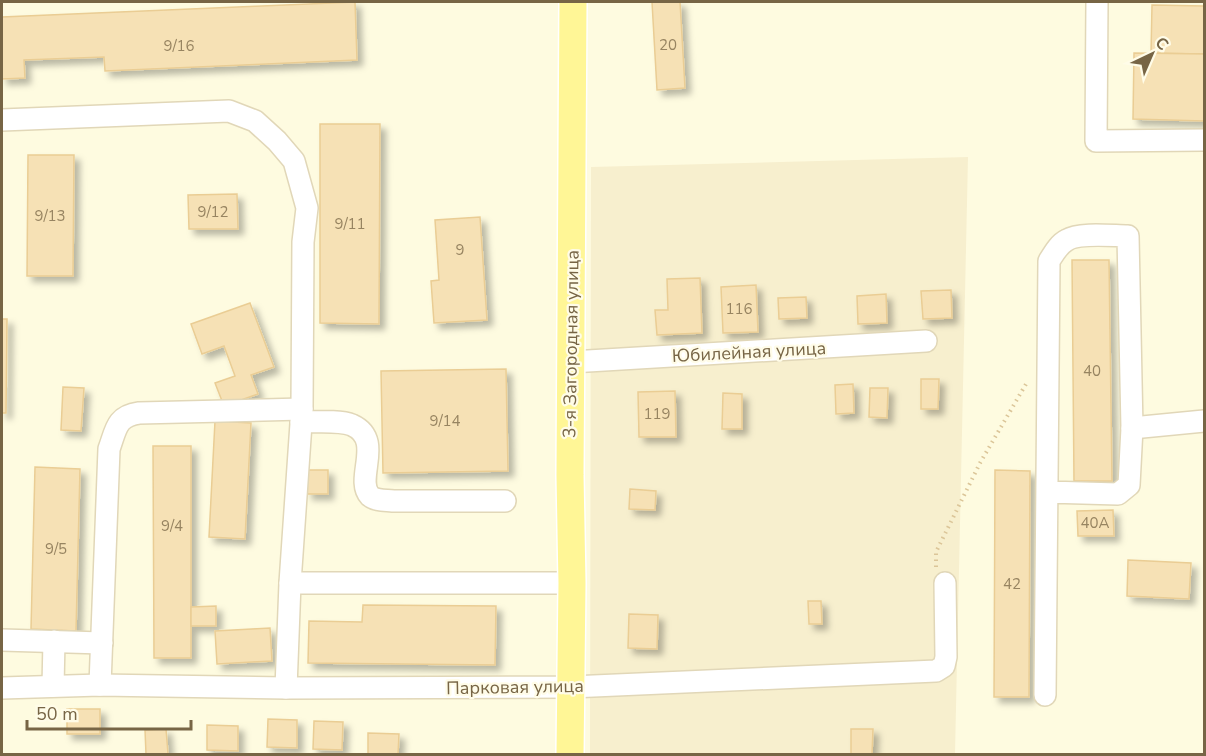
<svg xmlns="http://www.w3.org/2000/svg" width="1206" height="756" viewBox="0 0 1206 756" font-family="'Nunito Sans',sans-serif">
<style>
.residential{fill:#f7efce}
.building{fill:#f6e1b5;stroke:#eacd94;stroke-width:1.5;filter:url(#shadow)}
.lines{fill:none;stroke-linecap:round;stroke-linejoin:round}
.minor-casing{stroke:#e1d7b8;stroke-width:24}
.major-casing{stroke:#fff;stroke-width:30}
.path{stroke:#dbc598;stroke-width:4;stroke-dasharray:1.5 4.5;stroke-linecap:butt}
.minor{stroke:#fff;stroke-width:21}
.major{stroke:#fff696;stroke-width:27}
.labels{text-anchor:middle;stroke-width:4.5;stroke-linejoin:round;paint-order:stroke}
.number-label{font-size:15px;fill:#978461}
.street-label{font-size:18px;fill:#776545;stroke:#fffce8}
</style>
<defs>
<filter id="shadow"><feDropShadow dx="5.5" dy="5.5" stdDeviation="3" flood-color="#0004"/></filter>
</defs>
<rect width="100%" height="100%" fill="#fefbe0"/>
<path class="residential" d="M968 157 955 754H590L591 167Z"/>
<g class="building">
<path d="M355 2 357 60 105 71 104 57 24 60 25 78 2 79V17Z"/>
<path d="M652 2H680L685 88 657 90Z"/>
<path d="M1152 5 1204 6V54L1151 53Z"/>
<path d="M1134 53 1204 54V121L1133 119Z"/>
<path d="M320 124H380L379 324 320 323Z"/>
<path d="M28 155H74L73 276H27Z"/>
<path d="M237 194 238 229H189L188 195Z"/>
<path d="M480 217 487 320 434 323 431 281 439 280 435 220Z"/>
<path d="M1072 260H1109L1112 481H1074Z"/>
<path d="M700 278 702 333 657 335 655 310H668L667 279Z"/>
<path d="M756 285 758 332 723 333 721 287Z"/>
<path d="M951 290 952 318 923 319 921 291Z"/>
<path d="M886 294 887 323 858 324 857 296Z"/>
<path d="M806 297 807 318 779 319 778 298Z"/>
<path d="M250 303 274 367 251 375 258 394 224 406 215 383 235 376 224 346 202 354 191 324Z"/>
<path d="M2 319H7L6 413H2Z"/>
<path d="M506 369 508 471 383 473 381 371Z"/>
<path d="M921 379H939L938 409H921Z"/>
<path d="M853 384 854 413 836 414 835 385Z"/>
<path d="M63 387 84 388 81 431 61 430Z"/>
<path d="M870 388H888L887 418 869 417Z"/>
<path d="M675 391 676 437H639L638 392Z"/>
<path d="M723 393 742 394V429H722Z"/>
<path d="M215 421 251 423 245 539 209 537Z"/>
<path d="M153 446H191V658H154Z"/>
<path d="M35 467 80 469 76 631 31 629Z"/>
<rect x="307" y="470" width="21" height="24"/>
<path d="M995 470 1030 471 1029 697H994Z"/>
<path d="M630 489 656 491 655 510 629 509Z"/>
<path d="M1113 510 1114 536H1078L1077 511Z"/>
<path d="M1128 560 1191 563 1189 599 1127 596Z"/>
<path d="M808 601H821L822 624H809Z"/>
<path d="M363 605 496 606 495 665 308 663 309 621 362 622Z"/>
<path d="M216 606V626H191V607Z"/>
<path d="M629 614 658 615 657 649 628 648Z"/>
<path d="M270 628 272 661 217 664 215 631Z"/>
<rect x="67" y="709" width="33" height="25"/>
<path d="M268 719 297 720V748L267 747Z"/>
<path d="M314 721 343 722 342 750 313 749Z"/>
<path d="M207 725 238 726V751L207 750Z"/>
<path d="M166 729 168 754H146L145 730Z"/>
<path d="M851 729H873L872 754H851Z"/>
<path d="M368 733 399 734 398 754H368Z"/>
</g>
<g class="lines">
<defs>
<g id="minor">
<path d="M1097 2 1096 141 1204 140"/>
<path d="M2 120 229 111 255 121 277 141 294 161 307 208 303 242 302 409 290 583 286 688"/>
<path d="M571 362 926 341"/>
<path d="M301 422C315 422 340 420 352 425 385 440 354 479 370 496 376 501 386 500 393 501H505"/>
<path d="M1132 428 1204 421"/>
<path d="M290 583H572"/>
<path d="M2 640 102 643"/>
<path d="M100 685 109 449C116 430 116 416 139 413L302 409"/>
<path d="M53 686 54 641"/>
<path d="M2 688 100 685 286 688 571 687 936 671 944 666 946 657 945 583"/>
<path d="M1045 695 1049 261C1054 253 1059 244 1067 240 1080 232 1113 236 1128 236L1132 428 1129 485 1118 494 1047 492"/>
</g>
<path id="major" d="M570 754 572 583 570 475 573 2"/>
</defs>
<use href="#minor" class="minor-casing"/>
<use href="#major" class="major-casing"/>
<path class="path" d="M936 567V552L980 463 1026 384"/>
<use href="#minor" class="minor"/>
<use href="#major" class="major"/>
</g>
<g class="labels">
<g class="number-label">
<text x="668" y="50">20</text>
<text x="179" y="51">9/16</text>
<text x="213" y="217">9/12</text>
<text x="50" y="221">9/13</text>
<text x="350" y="229">9/11</text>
<text x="460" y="255">9</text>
<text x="739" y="314">116</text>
<text x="1092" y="376">40</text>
<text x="657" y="419">119</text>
<text x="445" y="426">9/14</text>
<text x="1095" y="528">40А</text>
<text x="172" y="531">9/4</text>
<text x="56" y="554">9/5</text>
<text x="1012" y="589">42</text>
</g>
<g class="street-label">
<text transform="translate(571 344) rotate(-89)" y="6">3-я Загородная улица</text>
<text transform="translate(749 352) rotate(-3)" y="6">Юбилейная улица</text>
<text transform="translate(515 687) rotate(-1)" y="6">Парковая улица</text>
</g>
</g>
<rect width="1206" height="756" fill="none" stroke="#776545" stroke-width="6"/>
<g transform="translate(1152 54) rotate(44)" stroke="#fffce8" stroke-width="4.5" paint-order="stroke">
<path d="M0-4.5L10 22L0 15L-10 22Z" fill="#776545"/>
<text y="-9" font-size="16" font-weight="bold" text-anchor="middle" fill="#776545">С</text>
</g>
<path d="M27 720v9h164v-9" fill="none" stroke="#776545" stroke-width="3"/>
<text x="36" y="720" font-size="18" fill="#776545" stroke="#fffce8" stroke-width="4.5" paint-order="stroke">50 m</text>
</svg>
